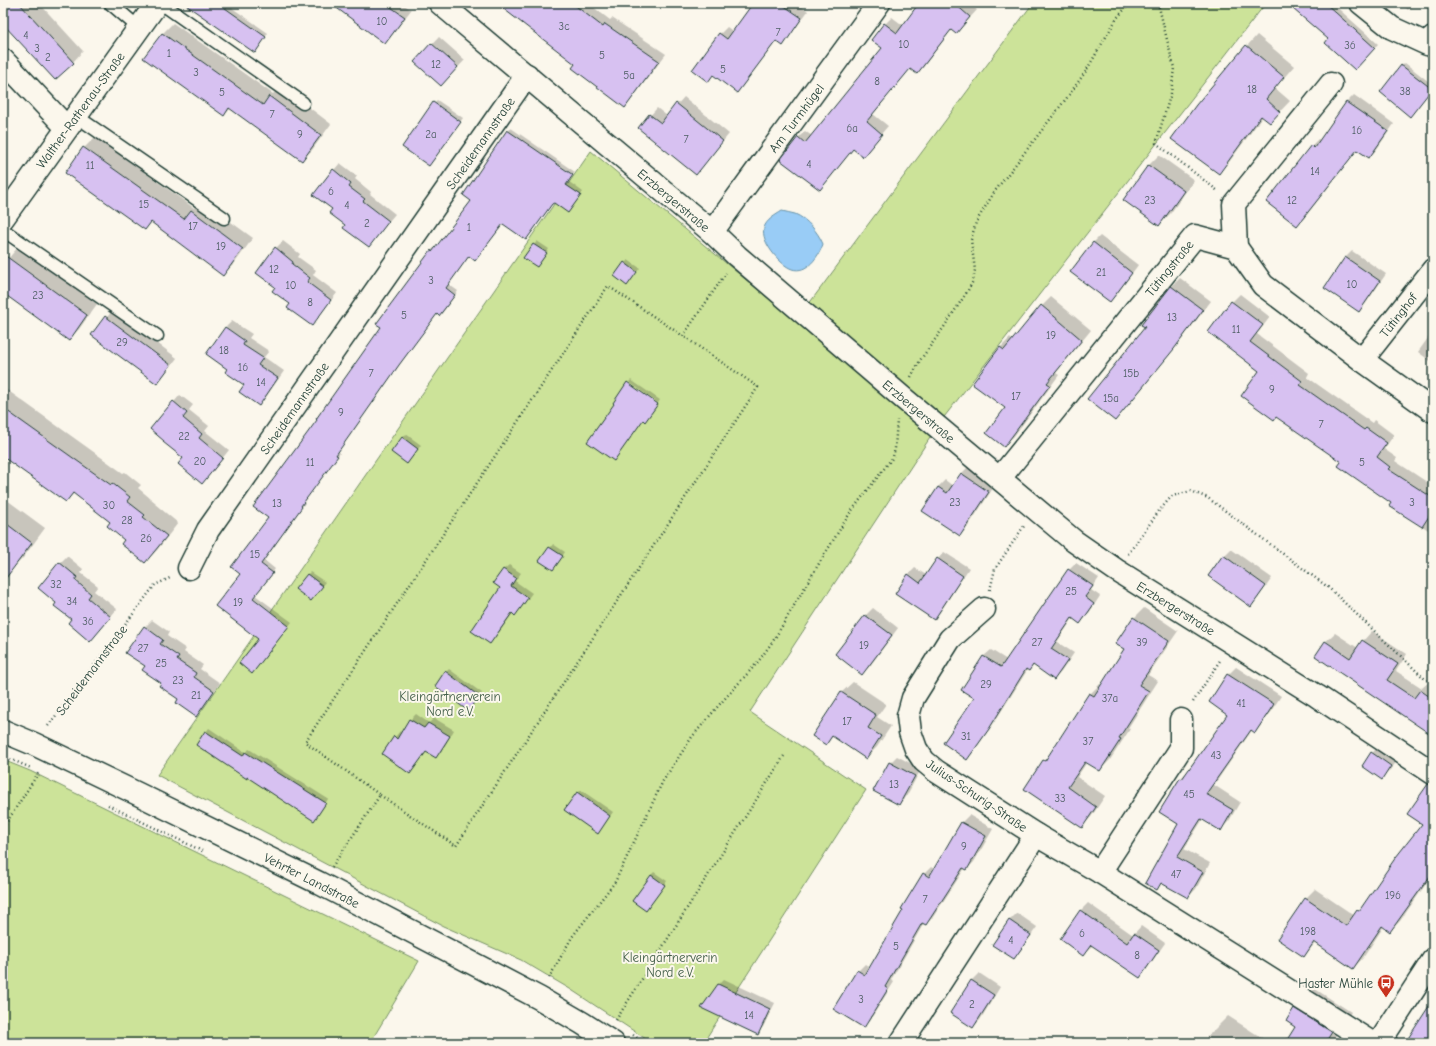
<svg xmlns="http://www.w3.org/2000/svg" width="1436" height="1046" viewBox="0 0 1436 1046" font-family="'Comic Neue',sans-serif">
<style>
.green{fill:#cce399;stroke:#769066}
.water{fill:#99ccf6;stroke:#6893a8}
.shadow{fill:#0003}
.building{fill:#d7c1f1;stroke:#1f3d34}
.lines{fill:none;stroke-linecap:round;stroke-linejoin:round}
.service-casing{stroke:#1f3d34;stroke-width:15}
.minor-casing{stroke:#1f3d34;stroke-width:25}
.secondary-casing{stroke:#1f3d34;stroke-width:25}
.path{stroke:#1f3d34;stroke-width:2.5;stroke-dasharray:1 3;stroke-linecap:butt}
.service{stroke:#fbf7ec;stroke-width:12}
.minor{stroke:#fbf7ec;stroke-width:22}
.secondary{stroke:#fbf7ec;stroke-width:22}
.labels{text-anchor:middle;stroke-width:4;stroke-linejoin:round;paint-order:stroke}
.number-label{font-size:11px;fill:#4d5e63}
.street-label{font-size:13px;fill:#1f3d34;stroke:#fbf7ec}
.park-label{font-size:13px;fill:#425e48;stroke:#fbf7ec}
.poi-label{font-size:13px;fill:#1f3d34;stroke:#fbf7ec;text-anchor:end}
</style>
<rect width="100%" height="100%" fill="#fbf7ec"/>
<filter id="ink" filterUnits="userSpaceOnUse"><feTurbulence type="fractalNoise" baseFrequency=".025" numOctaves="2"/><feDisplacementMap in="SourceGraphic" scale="8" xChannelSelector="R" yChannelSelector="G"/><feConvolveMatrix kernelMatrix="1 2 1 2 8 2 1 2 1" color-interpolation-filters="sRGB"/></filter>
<g filter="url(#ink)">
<g class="green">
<path d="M1033 3H1266L941 421 750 712 866 790 703 1043H652L570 989 521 960 443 926 157 775 591 151 886 396 808 305Z"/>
<path d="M3 760 30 771 419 961 370 1043H3Z"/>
</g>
<path class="water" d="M782 211C786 212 791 213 795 214 807 219 818 232 823 244 819 256 807 274 792 269 780 265 760 241 764 228 766 220 776 215 782 211Z"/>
<g class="shadow">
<path d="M5 3H39L83 51 73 62 3 22V5Z"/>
<path d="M193 3H225L268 33 258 48Z"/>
<path d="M290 3H308L301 10Z"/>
<path d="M335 3H402L411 10 392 35 385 42Z"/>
<path d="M503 3H588L610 20 612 18 666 54 631 100 625 107 577 64Z"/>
<path d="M754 3H797L808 11 789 37 782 44 777 40 743 85 737 92 714 74 708 80 720 34 727 27 734 32Z"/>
<path d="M921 3H968L977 10 956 33 952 29 924 66 917 73 910 68 873 114 888 126 863 155 854 148 820 189 798 138 805 131 812 136 883 48 873 40 885 24 892 17 904 26Z"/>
<path d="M1288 3H1332L1378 44 1358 66Z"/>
<path d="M1401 3H1414L1408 10Z"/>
<path d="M173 23 273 94 281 86 331 124 312 150 302 160 231 108 224 115 145 58 163 33Z"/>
<path d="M1257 35 1294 66 1275 88 1290 101 1270 122 1263 116 1229 162 1219 172 1247 46Z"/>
<path d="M439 37 465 60 441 85 416 62Z"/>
<path d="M1405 63 1433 85V87L1413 113 1402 66Z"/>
<path d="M1354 95 1394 124 1376 150 1369 157 1358 149 1304 218 1297 225 1311 146 1318 139 1320 140 1347 102Z"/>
<path d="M684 97 729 134 702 167 639 128 657 108 667 116Z"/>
<path d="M437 100 463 118 432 162 434 103Z"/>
<path d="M511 128 575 172 568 181 583 192 568 212 553 202 503 223 470 255 448 284 458 291 443 312 439 315 437 313 402 361 338 451 340 453 303 502 305 503 264 560 275 569 255 595 292 622 255 669 259 639 242 574 319 420 382 327 431 251 434 248 436 249 472 201 508 131Z"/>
<path d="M95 137 194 208 202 201 253 238 234 264 223 274 152 222 145 229 66 172 84 148Z"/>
<path d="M1159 155 1194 180 1170 214 1159 224 1148 166Z"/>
<path d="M340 163 357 176 355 179 371 192 370 194 395 214 368 246 346 225 333 209 334 170Z"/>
<path d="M1100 236 1138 265 1117 294 1110 301 1093 243Z"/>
<path d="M283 241 300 254 298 257 316 270 313 275 337 293 318 317 311 324 276 287V248Z"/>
<path d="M537 241 549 249 540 262 525 258Z"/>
<path d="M18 247 97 304 79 329 69 339 3 292V265Z"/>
<path d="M1352 251 1386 274 1366 303 1359 310 1345 258Z"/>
<path d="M628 260 640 268 627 285 625 263Z"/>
<path d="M1180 278 1211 301 1182 339 1123 411 1115 420 1146 327 1143 324 1172 286Z"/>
<path d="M1240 294 1270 317 1257 334 1309 373 1307 377 1372 423 1374 420 1394 435 1384 449 1397 458 1395 461 1433 486V533L1391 506 1393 503 1342 462 1261 371 1209 332 1232 302Z"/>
<path d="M1051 297 1091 330 1056 373 1059 375 1014 436 1004 445 1007 408 1000 348 1010 338 1013 341 1042 306Z"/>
<path d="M113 310 177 358 164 375 157 382 92 335Z"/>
<path d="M232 321 252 334 249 338 269 351 264 357 284 371 266 397 259 404 246 385 228 368 225 328Z"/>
<path d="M1433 331V363L1418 352Z"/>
<path d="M631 380 660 400 658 403 629 382Z"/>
<path d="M3 387 123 473 125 472 141 485 138 488 156 503 155 504 178 523 157 550 145 562 111 522 74 493 66 501 3 456Z"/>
<path d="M180 395 193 405 189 410 209 426 205 431 229 450 209 475 184 458 174 402Z"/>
<path d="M406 434 421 445 410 460 392 452Z"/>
<path d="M968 467 995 485 967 528 960 535 923 510 938 487 945 480 953 486 961 474Z"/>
<path d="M3 497 45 528 23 558 9 572 3 568Z"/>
<path d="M553 544 565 552 556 566 541 561Z"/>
<path d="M1231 549 1272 578 1258 598 1251 605 1224 556Z"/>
<path d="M944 552 969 568 940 612 934 619 908 575 915 568 926 575 938 559Z"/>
<path d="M67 556 83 569 81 573 98 586 94 591 117 609 90 641 58 603 60 563Z"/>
<path d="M1076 563 1099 578 1091 590 1100 596 1087 616 1080 623 1073 618 1057 642 1074 653 1061 672 1054 679 1034 665 1029 670 1028 669 995 721 974 751 967 758 975 698 963 690 984 656 991 650 1007 660 1069 570Z"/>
<path d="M509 565 521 573 515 581 532 593 520 609 515 614 513 613 495 638 490 643 503 570Z"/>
<path d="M310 572 325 582 311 600 307 575Z"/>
<path d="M873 608 898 628 869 667 862 673 837 654 866 615Z"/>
<path d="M1144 608 1178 631 1148 675 1158 681 1128 728 1130 729 1110 760 1100 770 1087 762 1077 777 1105 796 1091 817 1081 827 1044 761 1049 756 1090 694 1100 684 1102 685 1125 649 1117 643 1134 618Z"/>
<path d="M152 620 169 632 167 636 186 649 184 652 203 665 200 669 220 683 203 708 196 715 146 666 145 627Z"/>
<path d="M1372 631 1407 654 1396 671 1422 688 1430 681 1433 683V734L1325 642 1335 633 1358 648 1363 641Z"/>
<path d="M1236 667 1281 696 1263 723 1255 732 1252 730 1214 785 1240 802 1229 821 1221 829 1203 819 1184 849 1210 863 1196 889 1188 897 1162 883 1157 888 1179 823 1161 812 1181 778 1188 771 1229 714 1228 675Z"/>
<path d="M449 669 482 693 471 707 446 672Z"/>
<path d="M853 682 886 704 877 717 891 726 877 747 866 758 833 736 826 744 814 735 842 692Z"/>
<path d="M416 714 429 723 434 718 454 730 441 752 436 757 427 751 410 773 395 737 400 731 402 733 410 720Z"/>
<path d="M209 728 246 753 249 749 328 799 317 816 206 732Z"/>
<path d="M1383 743 1401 755 1392 768 1382 778 1372 753Z"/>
<path d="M897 756 921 769 906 797 899 804 890 763Z"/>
<path d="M1433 781V874L1400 921 1390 931 1384 926 1363 958 1353 968 1316 942 1304 956 1305 899 1315 889 1355 916 1367 902 1423 824 1425 789Z"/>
<path d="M581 790 613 812 601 829 578 793Z"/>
<path d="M969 815 993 829 974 862 967 869 965 868 933 917 926 924 924 923 891 980 894 982 870 1020 863 1027 858 971 865 964 871 968 924 874 931 867 934 869 962 822Z"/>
<path d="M654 872 667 881 649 906 651 875Z"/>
<path d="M1088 903 1133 935 1141 926 1165 943 1146 970 1139 977 1093 945 1083 955 1061 939 1081 910Z"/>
<path d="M1017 913 1037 927 1020 951 1013 958 993 944 1010 920Z"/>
<path d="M979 973 1000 987 980 1020 973 1027 951 1013 972 980Z"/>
<path d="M724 979 775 1003 763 1027 757 1033 718 985Z"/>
<path d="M1315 989 1351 1012 1331 1043H1286L1296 1026 1294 1009Z"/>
<path d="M1228 1016 1270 1043H1203L1208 1036Z"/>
</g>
<g class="building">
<path d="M3 3H19L74 63 55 80 3 24Z"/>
<path d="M183 3H218L266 37 255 53Z"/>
<path d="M330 3H385L405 17 385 44Z"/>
<path d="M496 3H572L603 27 605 24 659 61 625 108 572 68 575 64Z"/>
<path d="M753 3H780L802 18 783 46 776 41 737 93 713 75 708 82 692 70 719 33 727 39Z"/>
<path d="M919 3H954L970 17 956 34 951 30 917 74 910 69 867 121 882 134 863 157 853 149 820 190 780 160 798 137 805 143 882 48 871 40 884 23 897 33Z"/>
<path d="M1286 3H1325L1375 48 1355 70 1325 43 1328 39Z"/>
<path d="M162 33 263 105 269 96 321 135 302 161 229 108 224 116 143 58Z"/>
<path d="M431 43 458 67 441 86 414 62Z"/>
<path d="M1246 45 1284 77 1266 99 1280 112 1270 123 1261 116 1219 174 1171 139 1196 105Z"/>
<path d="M1401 65 1432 89 1410 117 1380 92Z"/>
<path d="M433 102 461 122 429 166 402 147Z"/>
<path d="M1346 102 1388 131 1369 158 1357 150 1297 226 1266 202 1311 145 1314 148Z"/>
<path d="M676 103 723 141 696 175 638 128 649 114 661 123Z"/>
<path d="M507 130 573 175 566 185 581 195 568 213 554 203 552 204 526 240 503 224 475 261 469 256 446 288 455 295 439 316 437 314 399 365 336 455 338 456 301 506 302 507 261 564 273 573 253 598 289 626 252 674 239 663 258 639 215 606 240 574 231 567 268 518 253 507 317 420 316 419 381 327 376 324 431 250 432 252 471 201 463 195Z"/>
<path d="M83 147 184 219 191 210 243 249 223 276 151 222 145 230 65 173Z"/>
<path d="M1148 165 1184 191 1159 226 1123 200Z"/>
<path d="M333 169 351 184 349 187 365 199 363 201 389 221 369 247 343 228 345 225 329 213 332 209 313 195Z"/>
<path d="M1093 242 1132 273 1110 302 1070 272Z"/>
<path d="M533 244 547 253 537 267 523 258Z"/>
<path d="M275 247 293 262 292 264 310 278 307 282 331 300 312 326 287 308 290 304 272 291 275 287 256 273Z"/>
<path d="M3 254 87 315 69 341 3 293Z"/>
<path d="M1345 257 1380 281 1359 312 1324 288Z"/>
<path d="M624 262 637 272 627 286 614 276Z"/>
<path d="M1171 286 1203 310 1174 349 1115 421 1087 399 1145 327 1141 325Z"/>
<path d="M1231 301 1263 325 1250 342 1302 381 1300 385 1364 430 1366 428 1387 443 1377 457 1390 467 1388 469 1433 498V510L1422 527 1389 506 1391 503 1338 466 1341 462 1276 417 1274 420 1241 396 1259 371 1208 332Z"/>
<path d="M1041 305 1082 340 1047 383 1050 385 1004 447 986 433 1005 408 972 384 1000 347 1004 350Z"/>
<path d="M105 316 171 365 157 384 91 335Z"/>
<path d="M225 327 245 341 243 345 263 358 258 365 278 378 259 406 239 392 244 385 225 372 227 369 206 354Z"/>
<path d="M627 382 658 404 645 422 643 420 614 461 587 442 614 404 613 403Z"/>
<path d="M173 401 187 413 183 418 202 434 199 438 223 458 202 484 178 464 183 458 163 442 164 441 150 429Z"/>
<path d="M3 408 111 485 112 483 130 497 127 501 145 515 143 517 167 536 145 563 121 544 124 540 107 526 110 522 73 493 66 502 3 457Z"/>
<path d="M402 437 418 449 407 464 391 452Z"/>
<path d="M961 473 989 492 960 536 922 511 938 487 947 493Z"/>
<path d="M3 521 32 543 3 582Z"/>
<path d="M549 547 563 556 553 570 539 561Z"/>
<path d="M1223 555 1266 586 1251 607 1208 576Z"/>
<path d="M937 558 963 576 934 620 895 594 908 574 920 583Z"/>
<path d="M59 562 77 577 75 580 91 594 88 598 111 617 90 642 68 623 71 619 54 606 56 603 38 588Z"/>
<path d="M503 569 516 578 511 586 528 598 515 616 512 613 490 644 471 631 500 588 493 583Z"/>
<path d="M1068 569 1093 586 1085 597 1094 604 1080 624 1072 618 1051 649 1068 660 1054 680 1033 665 1029 671 1026 669 989 729 967 760 943 743 974 698 961 690 983 656 1001 667Z"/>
<path d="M307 574 323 586 311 601 295 589Z"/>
<path d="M865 615 892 635 862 675 835 654Z"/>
<path d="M1133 617 1169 641 1139 685 1149 691 1119 738 1121 739 1100 771 1085 762 1068 787 1096 807 1082 828 1024 789 1043 760 1045 761 1089 693 1094 696 1124 649 1115 644Z"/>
<path d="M144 626 163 640 160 644 179 657 177 660 196 673 194 677 214 691 196 717 176 703 178 699 159 686 161 683 142 670 145 666 125 653Z"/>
<path d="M1362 640 1398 664 1387 680 1414 698 1420 690 1433 699V736L1315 656 1325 641 1350 658Z"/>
<path d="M445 671 479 696 468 711 435 686Z"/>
<path d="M1227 674 1274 704 1255 733 1251 730 1206 794 1233 810 1221 831 1201 819 1177 857 1203 872 1188 898 1161 883 1157 890 1145 883 1178 824 1159 812 1180 778 1182 779 1227 715 1209 702Z"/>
<path d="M841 692 876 715 868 728 881 736 866 759 832 736 826 745 812 736Z"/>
<path d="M409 719 424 728 428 723 450 736 436 758 426 752 410 774 382 754 394 736 397 739Z"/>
<path d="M205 731 243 756 245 752 326 803 314 821 247 777V779L196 745Z"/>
<path d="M1371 752 1391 766 1382 780 1362 766Z"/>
<path d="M889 762 915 776 899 805 873 791Z"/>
<path d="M1428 784 1433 785V872L1390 932 1382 926 1353 969 1314 942 1304 957 1277 939 1305 898 1346 926 1357 910 1359 911 1396 857 1422 824 1407 814Z"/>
<path d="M577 792 610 816 598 834 564 810Z"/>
<path d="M961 822 986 836 967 870 963 868 926 925 922 923 885 987 888 989 864 1028 833 1009 857 970 865 975 903 910 901 909 923 873 929 877Z"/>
<path d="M651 875 665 885 646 911 632 901Z"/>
<path d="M1080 910 1127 943 1134 933 1159 950 1140 978 1091 945 1083 956 1060 939Z"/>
<path d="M1009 920 1031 935 1014 959 992 945Z"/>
<path d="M971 980 994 995 973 1028 950 1013Z"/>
<path d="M718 984 770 1009 758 1035 701 1008Z"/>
<path d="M1433 1000V1043H1405Z"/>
<path d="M1294 1008 1332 1032 1325 1043H1285L1295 1027 1286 1021Z"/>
</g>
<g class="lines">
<defs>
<g id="service">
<path d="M110 3 139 28"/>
<path d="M161 3 303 103"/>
<path d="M76 116 224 218"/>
<path d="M3 230 157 336"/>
</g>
<g id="minor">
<path d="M440 3 712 232 737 256 903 398 1074 541 1116 570 1317 696 1433 773"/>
<path d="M1361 3 1392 28 1427 44 1433 38"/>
<path d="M3 60 67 128"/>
<path d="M3 218 157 3"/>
<path d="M712 232 879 3"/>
<path d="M1236 247 1234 204 1331 84"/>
<path d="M1362 360 1433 270"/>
<path d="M1000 478 1195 236 1236 247 1263 285 1362 360 1433 411"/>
<path d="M189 568 208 530 527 75"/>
<path d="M984 609 950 639 913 698 908 716 910 732 916 749 924 761 936 771 1036 835 1100 872 1372 1043"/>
<path d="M1100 872 1181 748V720"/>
<path d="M901 1043 1036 835"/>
<path d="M1379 1043 1433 960"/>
</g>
<path id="secondary" d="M3 731 34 744 138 794 319 883 539 998 582 1023 613 1043"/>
</defs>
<use href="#service" class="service-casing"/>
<use href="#minor" class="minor-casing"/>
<use href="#secondary" class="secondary-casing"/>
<g class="path">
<path d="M1158 3 1174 68 1171 93 1156 143 1218 191"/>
<path d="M911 377 921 359 944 327 967 292 973 281 975 270 971 240 976 222 995 191 1069 95 1086 71 1117 18 1130 3"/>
<path d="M1128 554 1159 511 1172 496 1191 491 1208 498 1329 588 1425 679 1433 685"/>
<path d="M990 590 995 569 1024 526"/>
<path d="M1193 702 1221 659"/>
<path d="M48 726 155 585 170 578"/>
<path d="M3 756 31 768"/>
<path d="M380 795 456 846 758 387 683 336"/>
<path d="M108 805 204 852"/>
<path d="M3 828 39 772"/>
<path d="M332 867 380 795 305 742 608 286 683 336 726 273"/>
<path d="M549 978 572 937 615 882 663 781 692 737 719 705 758 662 775 638 812 575 850 513 893 457 895 448 897 420"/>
<path d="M616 1020 784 756"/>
<path d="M633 1035 645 1043"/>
</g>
<use href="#service" class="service"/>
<use href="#minor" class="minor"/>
<use href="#secondary" class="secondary"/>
</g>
</g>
<defs>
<symbol id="bus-pin" viewBox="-11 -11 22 30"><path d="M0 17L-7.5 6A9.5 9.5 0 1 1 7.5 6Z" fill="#c8321e" stroke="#fbf7ec"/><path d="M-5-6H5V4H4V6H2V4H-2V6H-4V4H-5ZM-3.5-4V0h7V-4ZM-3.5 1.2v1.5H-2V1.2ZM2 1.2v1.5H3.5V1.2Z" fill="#fff"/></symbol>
</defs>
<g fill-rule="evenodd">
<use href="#bus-pin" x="1376" y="973" width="20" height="27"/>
</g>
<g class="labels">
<g class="number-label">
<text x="382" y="25">10</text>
<text x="564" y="30">3c</text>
<text x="778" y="36">7</text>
<text x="26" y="39">4</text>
<text x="904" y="48">10</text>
<text x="1350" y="49">36</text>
<text x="37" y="52">3</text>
<text x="169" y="57">1</text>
<text x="602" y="59">5</text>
<text x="48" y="61">2</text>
<text x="436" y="68">12</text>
<text x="723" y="73">5</text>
<text x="196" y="76">3</text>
<text x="629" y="79">5a</text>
<text x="877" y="85">8</text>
<text x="1252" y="93">18</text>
<text x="1405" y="95">38</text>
<text x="222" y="96">5</text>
<text x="272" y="118">7</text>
<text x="852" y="132">6a</text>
<text x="1357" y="134">16</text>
<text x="300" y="138">9</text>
<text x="431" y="138">2a</text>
<text x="686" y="143">7</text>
<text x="809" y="168">4</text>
<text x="90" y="169">11</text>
<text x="1315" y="175">14</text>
<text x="331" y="195">6</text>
<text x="1150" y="204">23</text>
<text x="1292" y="204">12</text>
<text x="144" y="208">15</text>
<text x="347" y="209">4</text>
<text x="367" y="227">2</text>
<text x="193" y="230">17</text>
<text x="469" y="231">1</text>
<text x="221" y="250">19</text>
<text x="274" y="273">12</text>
<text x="1101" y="276">21</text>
<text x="431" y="284">3</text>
<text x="1352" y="288">10</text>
<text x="291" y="289">10</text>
<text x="38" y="299">23</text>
<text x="310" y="306">8</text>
<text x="404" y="319">5</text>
<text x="1172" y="321">13</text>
<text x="1236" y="333">11</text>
<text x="1051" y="339">19</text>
<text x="122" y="346">29</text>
<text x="224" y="354">18</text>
<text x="243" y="371">16</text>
<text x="371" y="377">7</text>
<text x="1131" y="377">15b</text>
<text x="261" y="386">14</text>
<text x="1272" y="393">9</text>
<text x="1016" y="400">17</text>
<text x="1111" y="402">15a</text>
<text x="341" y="416">9</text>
<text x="1321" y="428">7</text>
<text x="184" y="440">22</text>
<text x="200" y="465">20</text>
<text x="310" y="466">11</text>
<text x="1362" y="466">5</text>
<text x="955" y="506">23</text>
<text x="1412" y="506">3</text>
<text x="277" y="507">13</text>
<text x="109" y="509">30</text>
<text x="127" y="524">28</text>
<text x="146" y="542">26</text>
<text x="255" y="558">15</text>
<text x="56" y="588">32</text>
<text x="1071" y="595">25</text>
<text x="72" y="605">34</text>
<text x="238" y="606">19</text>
<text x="88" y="625">36</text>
<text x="1037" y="646">27</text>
<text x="1142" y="646">39</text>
<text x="864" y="649">19</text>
<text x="143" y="652">27</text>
<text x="161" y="667">25</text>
<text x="178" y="684">23</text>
<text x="986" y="688">29</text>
<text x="196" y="699">21</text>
<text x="1110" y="702">37a</text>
<text x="1241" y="707">41</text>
<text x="847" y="725">17</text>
<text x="966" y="740">31</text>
<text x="1088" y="745">37</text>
<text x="1216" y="759">43</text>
<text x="894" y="788">13</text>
<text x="1189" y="798">45</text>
<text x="1060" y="802">33</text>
<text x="964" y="850">9</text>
<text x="1176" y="878">47</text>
<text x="1393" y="899">196</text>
<text x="925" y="903">7</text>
<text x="1308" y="935">198</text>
<text x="1082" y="937">6</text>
<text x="1011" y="944">4</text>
<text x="896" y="950">5</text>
<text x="1137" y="959">8</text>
<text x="861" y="1003">3</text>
<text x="972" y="1008">2</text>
<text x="749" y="1019">14</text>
</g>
<g class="street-label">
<text transform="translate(80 110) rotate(-54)" y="5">Walther-Rathenau-Straße</text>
<text transform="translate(796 118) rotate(-53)" y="5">Am Turmhügel</text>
<text transform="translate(480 143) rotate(-55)" y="5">Scheidemannstraße</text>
<text transform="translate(674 200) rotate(40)" y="5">Erzbergerstraße</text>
<text transform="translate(1169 268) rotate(-51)" y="5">Tütingstraße</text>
<text transform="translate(1398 315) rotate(-52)" y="5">Tütinghof</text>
<text transform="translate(294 408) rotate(-55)" y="5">Scheidemannstraße</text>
<text transform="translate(919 411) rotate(40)" y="5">Erzbergerstraße</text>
<text transform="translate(1176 608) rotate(32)" y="5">Erzbergerstraße</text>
<text transform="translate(91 670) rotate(-53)" y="5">Scheidemannstraße</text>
<text transform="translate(977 795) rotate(34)" y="5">Julius-Schurig-Straße</text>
<text transform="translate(312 880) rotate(27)" y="5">Vehrter Landstraße</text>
</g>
<g class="park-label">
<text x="450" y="701">Kleingärtnerverein<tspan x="450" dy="15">Nord e.V.</tspan></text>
<text x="670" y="962">Kleingärtnerverin<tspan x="670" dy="15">Nord e.V.</tspan></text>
</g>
<g class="poi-label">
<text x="1373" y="988">Haster Mühle</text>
</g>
</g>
<rect width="1436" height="1046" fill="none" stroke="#fbf7ec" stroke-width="16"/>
<rect x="8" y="8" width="1420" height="1030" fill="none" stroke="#1f3d34" stroke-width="1.5" filter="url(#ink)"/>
</svg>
